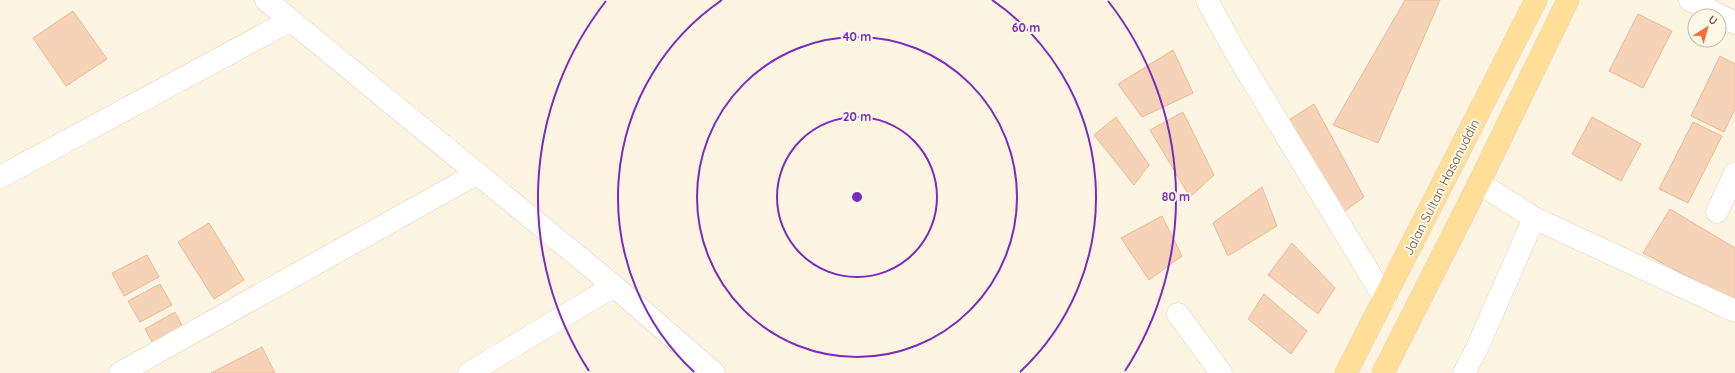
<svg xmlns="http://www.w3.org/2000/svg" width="1735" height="373" viewBox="0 0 1735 373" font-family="Quicksand,sans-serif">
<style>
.building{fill:#f6d3b7;stroke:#eaba96}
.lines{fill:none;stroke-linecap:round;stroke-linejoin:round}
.minor-casing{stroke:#e3d1bd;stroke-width:23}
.major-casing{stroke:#dfd7d3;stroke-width:23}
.minor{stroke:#fff;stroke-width:22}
.major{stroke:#ffde98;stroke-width:22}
.ring{fill:none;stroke:#7b2cbf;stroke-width:2}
.labels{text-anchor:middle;stroke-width:4;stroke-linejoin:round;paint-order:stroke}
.street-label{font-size:13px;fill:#785a46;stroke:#fff8ea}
.centre{fill:#7b2cbf;stroke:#fff8ea;stroke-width:2}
.ring-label{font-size:12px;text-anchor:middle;font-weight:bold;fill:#7b2cbf;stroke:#fff8ea;stroke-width:4;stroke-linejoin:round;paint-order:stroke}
</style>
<rect width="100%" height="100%" fill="#fef4e2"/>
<g class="building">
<path d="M1405 0H1440L1378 143 1333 125Z"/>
<path d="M73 11 107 59 66 86 33 38Z"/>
<path d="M1638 14 1672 31 1643 88 1609 71Z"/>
<path d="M1173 50 1193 93 1142 117 1118 84Z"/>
<path d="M1720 56 1735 64V109L1724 132 1691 116Z"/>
<path d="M1314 104 1364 197 1341 214 1284 123Z"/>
<path d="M1183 112 1214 175 1190 197 1150 130Z"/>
<path d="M1116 117 1149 165 1134 185 1094 135Z"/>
<path d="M1592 117 1641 144 1621 181 1572 154Z"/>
<path d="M1693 122 1722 136 1688 203 1659 189Z"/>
<path d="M1262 187 1277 226 1228 256 1213 223Z"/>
<path d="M1670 209 1735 248V301L1643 253Z"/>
<path d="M1162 216 1182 256 1149 280 1121 238Z"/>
<path d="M209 223 244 280 214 299 178 242Z"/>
<path d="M1292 243 1335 288 1318 314 1268 275Z"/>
<path d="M147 255 159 277 124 296 112 273Z"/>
<path d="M160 284 172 305 140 322 128 301Z"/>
<path d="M1264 294 1307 331 1291 354 1248 319Z"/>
<path d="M175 312 187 335 157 351 145 329Z"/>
<path d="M262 347 275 373H211Z"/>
</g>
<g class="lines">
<defs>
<g id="minor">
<path d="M266 0 614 286 714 373"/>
<path d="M1207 0 1233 48 1385 299"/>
<path d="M1690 0 1735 23"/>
<path d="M0 177 291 20"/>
<path d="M1479 183 1534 218 1735 311"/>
<path d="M1717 212 1735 173"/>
<path d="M1178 314 1221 373"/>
<path d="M120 373 478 173"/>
<path d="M469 373 614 286"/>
<path d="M1464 373 1477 348 1534 218"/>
</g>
<g id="major">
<path d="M1346 373 1536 0"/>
<path d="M1383 373 1479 183 1568 0"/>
</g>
</defs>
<use href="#minor" class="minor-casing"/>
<use href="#major" class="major-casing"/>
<use href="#minor" class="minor"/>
<use href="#major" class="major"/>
</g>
<g class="ring">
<circle cx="857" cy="197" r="80"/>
<circle cx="857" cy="197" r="160"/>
<path d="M694 372A239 239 0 0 1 722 0M992 0A239 239 0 0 1 1020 372"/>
<path d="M589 371A319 319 0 0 1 606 1M1108 1A319 319 0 0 1 1125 371"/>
</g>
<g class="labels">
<g class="street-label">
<text transform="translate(1441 187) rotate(-63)" y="5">Jalan Sultan Hasanuddin</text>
</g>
</g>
<circle cx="857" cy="197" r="6" class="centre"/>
<g class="ring-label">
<text x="1026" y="32">60 m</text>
<text x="857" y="41">40 m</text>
<text x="857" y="121">20 m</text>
<text x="1176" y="201">80 m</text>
</g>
<g transform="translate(1707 28) rotate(37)"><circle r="19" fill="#fff8ea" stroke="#c9b9a8"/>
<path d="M0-3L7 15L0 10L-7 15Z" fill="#f36d3c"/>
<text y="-6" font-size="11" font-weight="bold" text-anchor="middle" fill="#785a46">U</text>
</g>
</svg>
